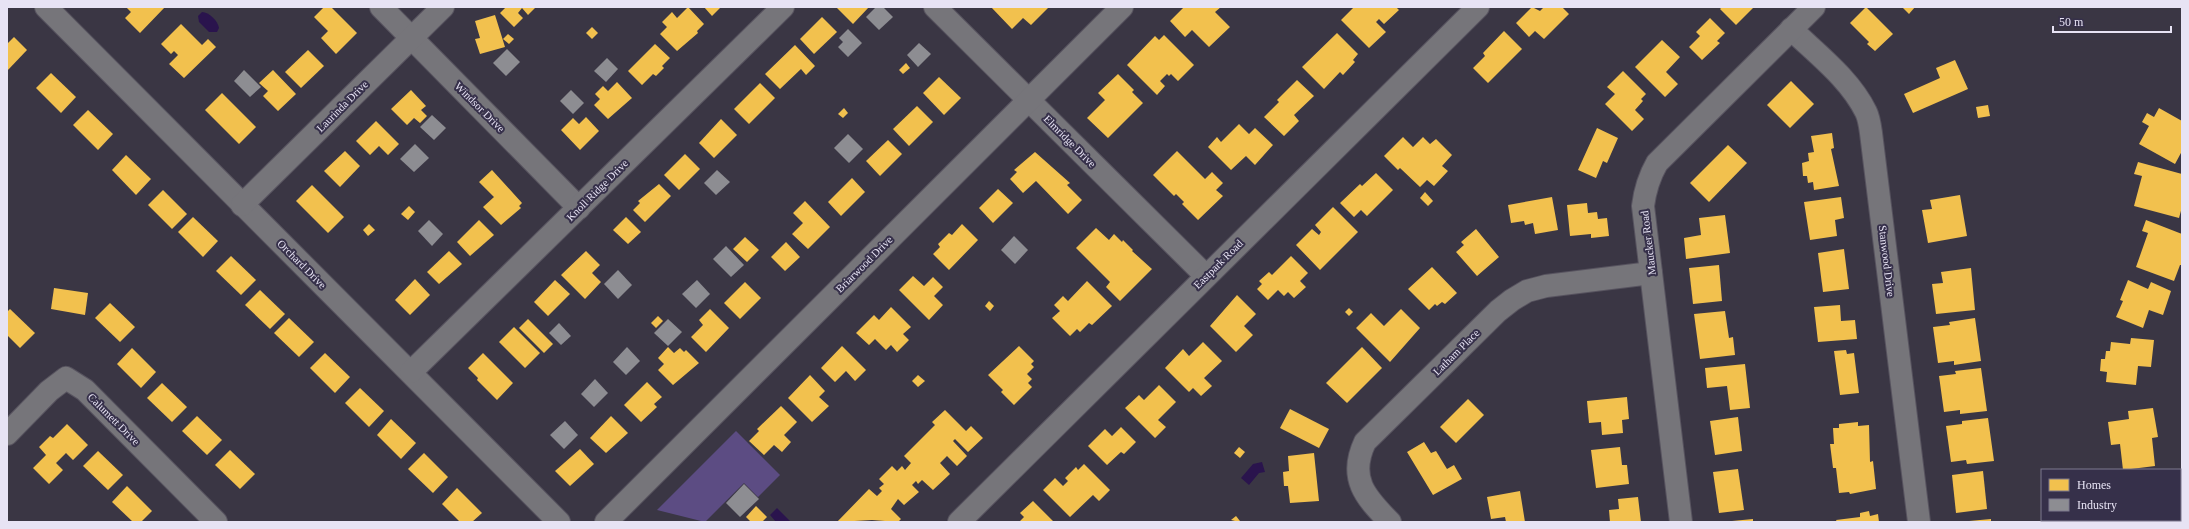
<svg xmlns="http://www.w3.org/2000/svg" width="2189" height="529" viewBox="0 0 2189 529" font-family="Georgia,serif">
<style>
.green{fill:#5c4c83}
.water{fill:#2a144d}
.homes{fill:#f2c14e}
.industry{fill:#8d8d92}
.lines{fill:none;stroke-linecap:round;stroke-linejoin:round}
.minor-casing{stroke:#57535f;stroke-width:24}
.minor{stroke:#76757a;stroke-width:22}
.labels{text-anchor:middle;stroke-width:4;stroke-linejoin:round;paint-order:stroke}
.street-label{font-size:11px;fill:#e7e3f4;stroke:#36304a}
</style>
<rect width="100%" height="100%" fill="#3a3644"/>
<path class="green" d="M736 431 780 475 758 497 744 483 705 522 657 510Z"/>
<g class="water">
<path d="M202 12C209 12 218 21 219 28L217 32H209L199 22 198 16Z"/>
<path d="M1262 462 1265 472 1259 473 1249 485 1241 478 1253 464Z"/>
<path d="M777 508 791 522H776L770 515Z"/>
</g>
<g class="homes">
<path d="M126 7H165L140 33 125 18 131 12Z"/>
<path d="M324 7H331L357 33 336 54 321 38 328 31 314 17Z"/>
<path d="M506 7H536L528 15 522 8 518 13 523 18 514 27 500 13Z"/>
<path d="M688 7 704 24 697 31 698 33 677 51 660 34 667 27 662 22 672 12 677 18Z"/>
<path d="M704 7H721L712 16Z"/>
<path d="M836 7H869L853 24Z"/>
<path d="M991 7H1049L1031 25 1023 18 1012 29Z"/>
<path d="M1184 7H1221L1215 12 1230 27 1209 47 1192 30 1185 37 1170 21Z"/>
<path d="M1354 7H1396L1399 10 1384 24 1379 19 1376 22 1386 32 1369 48 1341 20Z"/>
<path d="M1532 7 1540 11 1544 7H1562L1569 14 1544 39 1535 31 1529 37 1516 23Z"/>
<path d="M1722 7H1754L1736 25 1720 9Z"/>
<path d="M1866 7 1893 34 1875 51 1867 44 1869 42 1850 23Z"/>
<path d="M1902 7H1915L1909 14Z"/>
<path d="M495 15 505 47 480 54 475 39 480 38 475 21Z"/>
<path d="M822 17 837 32 814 54 800 39Z"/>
<path d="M1710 18 1725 33 1717 41 1720 43 1702 60 1689 47 1700 36 1696 32Z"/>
<path d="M181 24 202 45 208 39 216 47 184 78 169 64 178 55 174 51 171 54 161 44Z"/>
<path d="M592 27 598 33 592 39 586 33Z"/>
<path d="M1504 31 1522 49 1488 83 1473 68 1485 56 1483 53Z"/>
<path d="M1337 33 1358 54 1353 60 1355 62 1343 75 1340 72 1324 89 1302 67Z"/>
<path d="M508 34 514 39 509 44 503 39Z"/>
<path d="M1164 35 1194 65 1178 81 1171 74 1169 76 1167 74 1160 81 1165 86 1157 95 1127 65 1155 36 1159 40Z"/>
<path d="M14 37 27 50 7 71V44Z"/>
<path d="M1662 40 1680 57 1666 72 1678 84 1665 97 1635 67Z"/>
<path d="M655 44 670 58 662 66 664 68 656 76 653 74 642 85 628 71Z"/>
<path d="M795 45 815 66 806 75 801 69 780 89 765 74Z"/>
<path d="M308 50 324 66 301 88 285 72Z"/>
<path d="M1955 60 1968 89 1913 113 1904 94 1940 78 1936 68Z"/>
<path d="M906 63 910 68 903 74 899 70Z"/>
<path d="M273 70 296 94 278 111 263 96 268 91 259 83Z"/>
<path d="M1623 71 1646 94 1641 99 1643 101 1635 110 1644 119 1632 131 1605 104 1615 94 1607 87Z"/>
<path d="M51 73 76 97 61 113 36 88Z"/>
<path d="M1118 74 1134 90 1132 92 1143 103 1108 138 1087 118 1105 100 1098 93Z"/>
<path d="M939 77 961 98 944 115 923 93Z"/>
<path d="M1297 80 1314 96 1294 115 1299 121 1284 136 1264 117 1279 102 1277 100Z"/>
<path d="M1791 81 1814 104 1790 128 1767 105Z"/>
<path d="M617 82 632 98 608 119 594 105 600 99 595 94 603 86 608 91Z"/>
<path d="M760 83 775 98 749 124 734 109Z"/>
<path d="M411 90 426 106 421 110 427 116 420 123 414 118 407 125 391 109Z"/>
<path d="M222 93 256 127 239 144 205 110Z"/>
<path d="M1988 105 1990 116 1978 118 1976 107Z"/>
<path d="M917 106 933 122 909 146 893 129Z"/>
<path d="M844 108 848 113 843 118 838 114Z"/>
<path d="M2159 108 2182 121V151L2175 164 2139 144 2149 126 2142 122 2147 113 2154 117Z"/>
<path d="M88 110 113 134 98 150 73 125Z"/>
<path d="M586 117 599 131 580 150 561 130 573 118 579 124Z"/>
<path d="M721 119 737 135 714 158 699 143Z"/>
<path d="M376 121 399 144 388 155 379 146 370 155 356 141Z"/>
<path d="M1239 124 1249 134 1255 128 1273 145 1255 165 1246 156 1231 170 1208 147 1217 137 1221 142Z"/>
<path d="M1597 128 1618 138 1607 163 1603 161 1596 178 1578 170Z"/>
<path d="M1832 133 1834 148 1831 149 1839 186 1814 190 1813 182 1808 183 1807 176H1803L1802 163 1809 161 1808 153 1814 152 1811 136Z"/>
<path d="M1403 137 1413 147 1423 137 1430 144 1436 139 1452 155 1442 166 1448 171 1434 186 1427 180 1420 187 1400 168 1398 170 1384 156Z"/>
<path d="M888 140 902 154 880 176 866 161Z"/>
<path d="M1728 145 1747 163 1709 202 1690 183Z"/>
<path d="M345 151 360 166 340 187 324 171Z"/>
<path d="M1177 151 1205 179 1212 172 1223 183 1216 190 1223 196 1198 220 1182 204 1184 202 1176 194 1174 196 1153 175Z"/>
<path d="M1035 152 1070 183 1067 185 1082 200 1068 214 1036 181 1023 193 1010 179 1017 172 1014 170Z"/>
<path d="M685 154 700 169 679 190 664 175Z"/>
<path d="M126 155 151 179 136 195 112 170Z"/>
<path d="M2138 162 2182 174V207L2179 218 2134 206 2142 176 2134 174Z"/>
<path d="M492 170 522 203 519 206 521 208 501 225 483 207 494 197 479 182Z"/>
<path d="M1376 173 1393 190 1367 216 1361 210 1354 217 1340 203 1360 184 1362 186Z"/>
<path d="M852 178 865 192 841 216 828 202Z"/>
<path d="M659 184 671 196 645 222 633 210 640 203 638 201Z"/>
<path d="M312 185 344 217 328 233 296 201Z"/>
<path d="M998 189 1013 203 993 223 979 208Z"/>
<path d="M163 190 187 214 172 229 148 205Z"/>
<path d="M1425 192 1433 201 1428 206 1420 198Z"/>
<path d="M1960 195 1967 236 1928 243 1922 210 1932 209 1930 200Z"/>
<path d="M1552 197 1558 230 1535 234 1533 223 1525 225 1524 221 1511 223 1508 205Z"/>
<path d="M1841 197 1844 218 1835 220 1837 236 1810 240 1804 202Z"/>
<path d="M805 201 830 227 808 249 792 234 803 223 793 213Z"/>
<path d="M1587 203 1588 213 1597 212 1598 219 1607 218 1609 236 1591 238V234L1570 236 1567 205Z"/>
<path d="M409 206 415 212 408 220 401 214Z"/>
<path d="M1333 207 1358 232 1320 270 1296 245 1312 229 1319 235 1321 232 1315 225Z"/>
<path d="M1725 215 1730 253 1686 259 1684 238 1701 235 1699 218Z"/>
<path d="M193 217 218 241 203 257 178 232Z"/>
<path d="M626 217 641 232 628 244 613 230Z"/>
<path d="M479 220 494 235 470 256 457 242Z"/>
<path d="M2146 220 2182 234V265H2180L2174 281 2136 267 2148 233 2142 231Z"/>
<path d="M369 224 375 230 368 236 363 230Z"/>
<path d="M962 224 978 240 949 270 933 254 940 247 938 244 949 233 952 235Z"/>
<path d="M1096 228 1109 240 1114 234 1122 242 1123 240 1133 250 1132 251 1152 269 1120 301 1106 287 1110 282 1076 248Z"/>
<path d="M1476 229 1499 257 1477 276 1456 252 1464 245 1461 242Z"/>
<path d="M745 237 759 250 747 262 733 249Z"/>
<path d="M786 242 800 257 785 271 771 257Z"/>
<path d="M1844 249 1849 289 1823 292 1818 253Z"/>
<path d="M449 251 462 264 439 284 427 272Z"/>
<path d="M586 251 600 265 592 273 601 282 585 299 561 275Z"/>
<path d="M231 256 256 280 241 295 216 271Z"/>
<path d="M1291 256 1308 273 1300 281 1306 287 1294 298 1288 292 1284 296 1278 290 1268 300 1257 289 1262 284 1259 281 1269 272 1272 275Z"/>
<path d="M1719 265 1722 301 1693 304 1689 268Z"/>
<path d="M1432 267 1457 293 1445 304 1442 302 1437 306 1435 304 1429 310 1408 289Z"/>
<path d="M1971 268 1975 310 1936 314 1932 284 1943 283 1941 272Z"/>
<path d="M913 276 924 286 933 277 943 287 934 296 943 305 929 320 899 290Z"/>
<path d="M415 279 430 295 410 315 395 300Z"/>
<path d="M555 280 570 294 548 316 534 302Z"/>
<path d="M2128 280 2148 289 2151 282 2171 291 2163 315 2149 310 2143 328 2116 317 2123 301 2120 300Z"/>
<path d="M1087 281 1112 306 1092 325 1089 323 1080 332 1077 329 1070 336 1052 318 1060 311 1054 305 1063 296 1068 301Z"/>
<path d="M745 282 761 298 740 319 724 303Z"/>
<path d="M54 288 88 293 85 315 51 309Z"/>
<path d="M260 290 285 314 270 329 245 305Z"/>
<path d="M1237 295 1256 314 1244 326 1253 335 1236 352 1210 326Z"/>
<path d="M989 301 994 306 990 311 985 306Z"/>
<path d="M110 303 135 327 120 342 95 318Z"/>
<path d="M1840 305 1841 321 1855 320 1857 339 1818 342 1814 307Z"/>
<path d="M891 307 911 327 903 334 909 340 897 352 891 345 886 350 875 339 869 345 856 333 874 315 879 320Z"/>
<path d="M1349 308 1353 312 1349 316 1345 312Z"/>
<path d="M10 309 35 333 20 348 7 335V312Z"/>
<path d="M710 309 729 328 706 352 691 337 703 325 699 320Z"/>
<path d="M1401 309 1420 328 1390 362 1356 328 1371 313 1384 326Z"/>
<path d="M1725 311 1729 338 1733 337 1735 355 1700 359 1694 314Z"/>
<path d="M658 316 663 321 656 328 651 323Z"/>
<path d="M289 318 314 342 299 357 274 333Z"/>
<path d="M1975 318 1981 361 1954 365V361L1938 363 1933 327 1950 325 1949 322Z"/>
<path d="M528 319 553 344 544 353 519 328Z"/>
<path d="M514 327 540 353 525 368 499 342Z"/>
<path d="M2131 338 2154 340 2151 367 2138 366 2136 385 2106 382 2107 372 2100 371 2101 359H2105L2106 351H2110L2111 342 2130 344Z"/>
<path d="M1203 342 1222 361 1204 378 1212 386 1201 396 1193 388 1189 392 1165 368 1183 349 1189 356Z"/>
<path d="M842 346 866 370 855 381 846 371 835 382 821 368Z"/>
<path d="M1019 346 1034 361 1031 364 1034 367 1027 374 1032 379 1028 383 1032 387 1014 405 1001 392 1003 390 988 375Z"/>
<path d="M668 347 674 353 680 348 684 352 686 350 699 363 673 385 658 370 664 364 658 358Z"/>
<path d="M1362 347 1382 368 1347 403 1326 383Z"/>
<path d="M132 348 156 372 141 388 117 364Z"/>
<path d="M1846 350 1847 354 1854 353 1859 393 1840 395 1834 351Z"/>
<path d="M325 353 350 377 335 393 310 368Z"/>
<path d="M483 353 513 383 497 400 477 380 478 378 468 368Z"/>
<path d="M1745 364 1750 408 1730 410 1727 386 1707 388 1705 368Z"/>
<path d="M1981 368 1987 411 1960 414V410L1944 412 1939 376 1956 374 1955 371Z"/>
<path d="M810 375 825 391 819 397 829 406 812 422 788 398Z"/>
<path d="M918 375 925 381 918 387 912 381Z"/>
<path d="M647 382 662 397 654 404 657 407 641 422 624 405Z"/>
<path d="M162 383 187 407 172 422 147 398Z"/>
<path d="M1159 385 1176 402 1158 420 1166 427 1155 438 1125 408 1139 395 1144 400Z"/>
<path d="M360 388 384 411 369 427 345 403Z"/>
<path d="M1627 397 1629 419 1622 420 1623 433 1602 435 1601 422 1589 423 1587 401Z"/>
<path d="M1468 399 1484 415 1456 443 1440 427Z"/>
<path d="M781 406 797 422 784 435 791 442 782 452 774 445 764 455 749 441 759 431 757 429Z"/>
<path d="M2153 408 2158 437 2152 438 2155 466 2123 470 2120 444 2111 445 2108 422 2129 419 2128 411Z"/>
<path d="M1290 409 1329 429 1319 448 1280 428Z"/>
<path d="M945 410 966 431 971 426 983 438 968 452 955 439 953 441 967 456 957 466 947 456 940 463 950 474 933 490 922 480 918 484 916 481 912 485 919 492 904 505 898 499 891 509 901 519 898 522 872 520 837 522 869 489 877 496 882 491 879 488 884 484 879 479 892 466 897 471 902 466 905 470 911 463 904 456 935 425 932 422Z"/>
<path d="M197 416 222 440 207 455 182 431Z"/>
<path d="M611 416 628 433 606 453 590 438Z"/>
<path d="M1738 417 1742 451 1715 455 1710 421Z"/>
<path d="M1988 418 1994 461 1967 464 1966 460 1951 462 1946 426 1962 424V421Z"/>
<path d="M391 419 416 443 401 459 377 435Z"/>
<path d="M1858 422V426L1869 425 1870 462 1873 461 1876 489 1850 494 1849 492 1839 493 1836 468H1833L1830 444H1834L1833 428H1839V424Z"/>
<path d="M67 424 88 445 73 460 66 453 56 463 63 470 49 484 33 468 46 455 39 447 50 436 53 438Z"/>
<path d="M1121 427 1136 442 1124 454 1121 452 1107 465 1088 446 1105 429 1112 436Z"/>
<path d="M1424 442 1431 453 1436 451 1447 469 1454 465 1462 479 1433 495 1407 452Z"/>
<path d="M1239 447 1245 452 1240 458 1234 453Z"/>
<path d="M1620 447 1622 465H1627L1629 484 1596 488 1591 450Z"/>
<path d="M580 449 594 464 570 486 555 471Z"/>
<path d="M230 450 255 474 240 489 215 465Z"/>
<path d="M98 451 123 475 108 490 83 466Z"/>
<path d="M424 453 448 477 433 493 408 469Z"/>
<path d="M1314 453 1319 501 1290 503 1288 486H1284L1283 472 1289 471 1288 456Z"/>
<path d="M1084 464 1110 490 1099 501 1093 495 1070 517 1043 490 1055 478 1063 486 1068 481 1065 478 1076 467 1078 470Z"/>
<path d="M1738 469 1744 510 1719 513 1713 472Z"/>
<path d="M1983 471 1987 509 1956 513 1952 475Z"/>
<path d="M127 486 152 511 141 522H133L112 502Z"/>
<path d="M457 488 482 513 472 522H460L442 504Z"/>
<path d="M1520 491 1525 522H1506L1505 517 1491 519 1487 497Z"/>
<path d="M1638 497 1641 522H1610L1609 510 1619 509 1618 499Z"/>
<path d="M1033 501 1054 522H1019L1024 517 1020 513Z"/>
<path d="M756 506 767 517 762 522H751L746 517Z"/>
<path d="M1869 511 1870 516 1878 514 1879 522H1837L1836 520 1860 517V513Z"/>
<path d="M1236 516 1240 521 1239 522 1231 520Z"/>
<path d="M1753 519V522H1732V521Z"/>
<path d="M1991 519V522H1969V521Z"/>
<path d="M2120 520H2159V522H2121Z"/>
</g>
<g class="industry">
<path d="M876 7H883L893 17 879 30 866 17Z"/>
<path d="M848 29 862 43 848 57 838 47 843 42 839 38Z"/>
<path d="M919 43 931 54 918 67 907 55Z"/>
<path d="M507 49 520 62 506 76 493 63Z"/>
<path d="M607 58 618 69 606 82 594 71Z"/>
<path d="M244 70 261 87 250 97 234 81Z"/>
<path d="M571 90 584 103 573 114 560 101Z"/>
<path d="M432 115 446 128 434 140 420 127Z"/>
<path d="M848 134 863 149 849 163 834 148Z"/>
<path d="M415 144 429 158 414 172 400 159Z"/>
<path d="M717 170 730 182 716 195 704 183Z"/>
<path d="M429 220 443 234 432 246 418 231Z"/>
<path d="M1014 236 1028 250 1015 264 1001 250Z"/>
<path d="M726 246 744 265 731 277 713 259Z"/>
<path d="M618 270 632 285 618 299 604 284Z"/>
<path d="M697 280 710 294 696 308 682 294Z"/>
<path d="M668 319 682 332 668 346 654 333Z"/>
<path d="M559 323 571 336 561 345 549 333Z"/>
<path d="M627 347 640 361 626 375 613 362Z"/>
<path d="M595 379 608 393 594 407 581 394Z"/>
<path d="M565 421 578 435 564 449 550 435Z"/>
<path d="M744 484 759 499 740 517 726 503Z"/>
</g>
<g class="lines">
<defs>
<g id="minor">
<path d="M46 7 559 522"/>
<path d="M381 7 579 208"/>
<path d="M935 7 1206 276"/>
<path d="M1791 29C1817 54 1850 79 1866 112 1869 118 1870 126 1871 133L1919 522"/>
<path d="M242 205 443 7"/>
<path d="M411 372 783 7"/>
<path d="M7 434 49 391 66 378 85 390 216 522"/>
<path d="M606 522 1122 7"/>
<path d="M959 522 1478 7"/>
<path d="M1390 522C1365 497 1348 478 1365 442L1498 311 1512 300 1527 291 1546 286 1651 273"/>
<path d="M1681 522 1643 206C1645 190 1649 177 1657 163L1814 7"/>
</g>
</defs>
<use href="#minor" class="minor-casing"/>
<use href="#minor" class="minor"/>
</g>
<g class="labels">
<g class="street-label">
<text transform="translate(342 106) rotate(-45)" y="4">Laurinda Drive</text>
<text transform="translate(480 107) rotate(45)" y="4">Windsor Drive</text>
<text transform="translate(1070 141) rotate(45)" y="4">Elmridge Drive</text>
<text transform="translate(597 190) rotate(-45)" y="4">Knoll Ridge Drive</text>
<text transform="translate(1648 243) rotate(-97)" y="4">Maucker Road</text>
<text transform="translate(1887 261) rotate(83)" y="4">Stanwood Drive</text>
<text transform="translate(302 264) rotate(45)" y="4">Orchard Drive</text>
<text transform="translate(864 264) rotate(-45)" y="4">Briarwood Drive</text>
<text transform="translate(1218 264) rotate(-45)" y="4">Eastpark Road</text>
<text transform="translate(1456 352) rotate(-45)" y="4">Latham Place</text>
<text transform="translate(114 419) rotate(45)" y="4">Calumett Drive</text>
</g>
</g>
<rect width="2189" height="529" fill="none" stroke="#e7e3f4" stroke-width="16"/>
<rect x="2041" y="469" width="140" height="52" fill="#36304a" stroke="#7d788e"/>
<rect x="2049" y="479" width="20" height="12" fill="#f2c14e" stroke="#7d788e"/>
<text x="2077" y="489" font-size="12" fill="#e7e3f4">Homes</text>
<rect x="2049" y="499" width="20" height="12" fill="#8d8d92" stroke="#7d788e"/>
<text x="2077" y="509" font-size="12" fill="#e7e3f4">Industry</text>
<path d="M2053 26v6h118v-6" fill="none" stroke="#e7e3f4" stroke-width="2"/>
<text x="2059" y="26" font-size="12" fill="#e7e3f4" stroke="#36304a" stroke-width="3" paint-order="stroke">50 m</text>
</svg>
